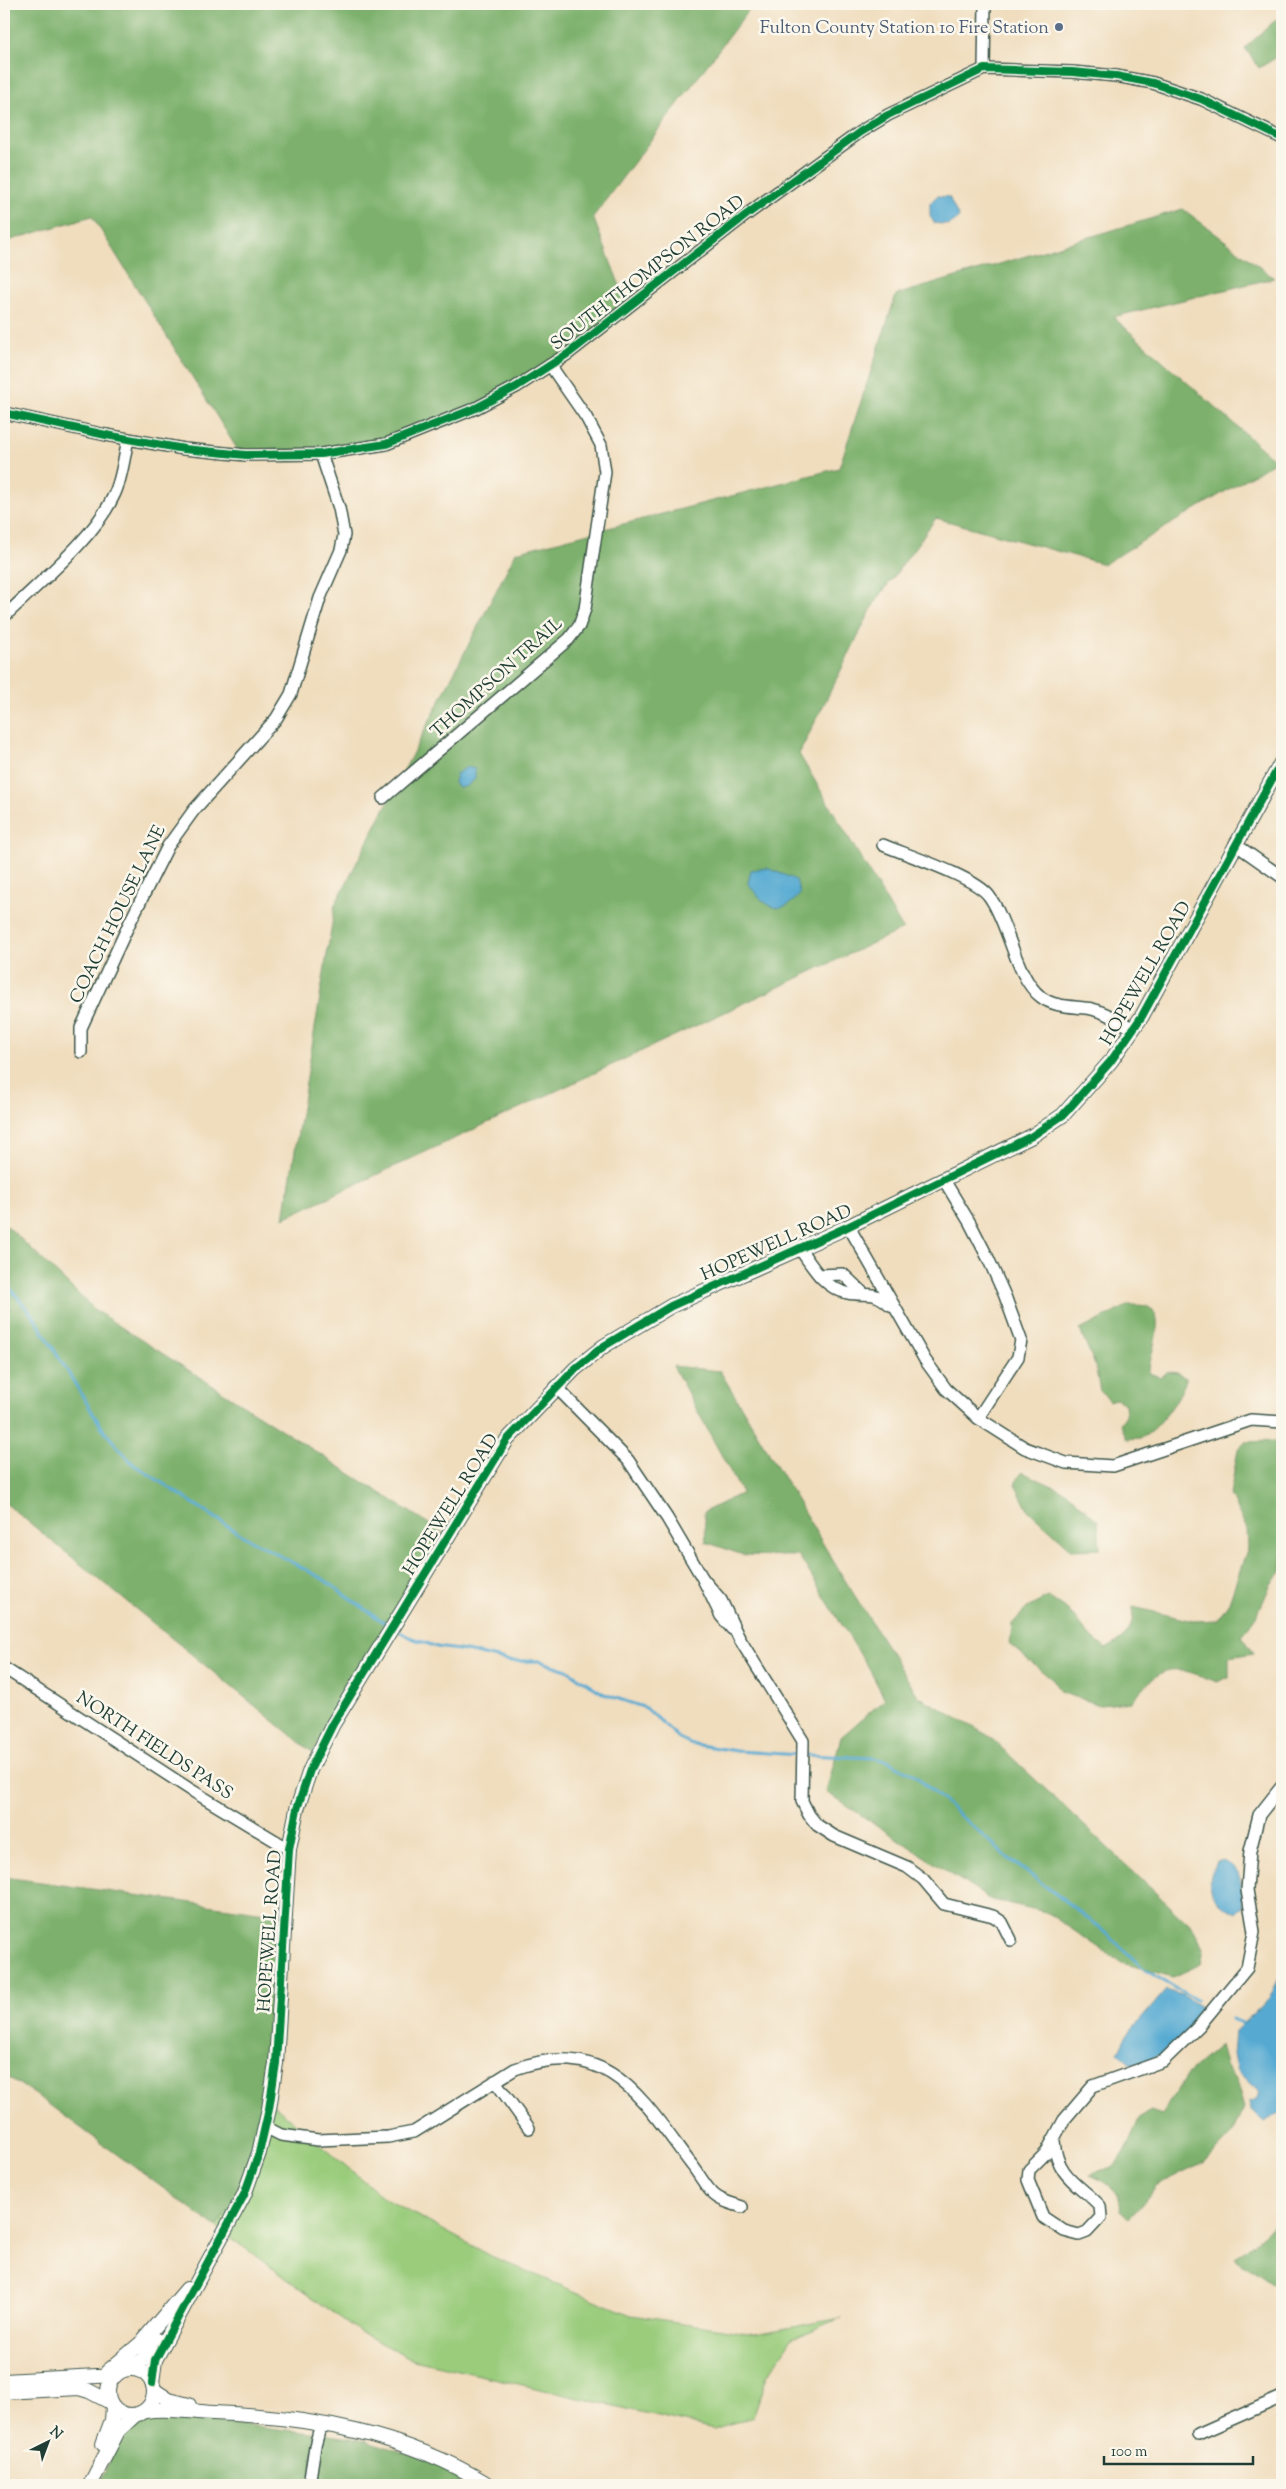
<svg xmlns="http://www.w3.org/2000/svg" width="1286" height="2489" viewBox="0 0 1286 2489" font-family="'Sorts Mill Goudy',serif">
<style>
.green{fill:#9acc7c;stroke:#5c8458}
.forest{fill:#7bb06c;stroke:#4d7650}
.water{fill:#57aad2;stroke:#3b7483}
.lines{fill:none;stroke-linecap:round;stroke-linejoin:round}
.stream{stroke:#57aad2;stroke-width:3}
.minor-casing{stroke:#3e5549;stroke-width:14}
.tertiary-casing{stroke:#3e5549;stroke-width:16}
.minor{stroke:#fff;stroke-width:11}
.tertiary{stroke:#fff;stroke-width:14}
.cycleway-casing{stroke:#fbf7ec;stroke-width:11}
.cycleway{stroke:#00873e;stroke-width:8}
.service-dot{fill:#5c6f8a;stroke:#fbf7ec;stroke-width:2}
.labels{text-anchor:middle;stroke-width:5;stroke-linejoin:round;paint-order:stroke}
.service-label{font-size:18px;fill:#4e5e75;stroke:#fbf7ec;text-anchor:end}
.street-label{font-size:18px;fill:#1f3d34;stroke:#fbf7ec}
</style>
<rect width="100%" height="100%" fill="#fbf7ec"/>
<filter id="ink" filterUnits="userSpaceOnUse"><feTurbulence type="fractalNoise" baseFrequency=".02" numOctaves="2"/><feDisplacementMap in="SourceGraphic" scale="10" xChannelSelector="R" yChannelSelector="G"/><feConvolveMatrix kernelMatrix="1 2 1 2 8 2 1 2 1" color-interpolation-filters="sRGB"/></filter>
<filter id="wash" filterUnits="userSpaceOnUse"><feTurbulence type="fractalNoise" baseFrequency=".0096" numOctaves="4" result="noise"/><feDisplacementMap in="SourceGraphic" scale="20" xChannelSelector="R" yChannelSelector="G"/><feGaussianBlur stdDeviation="1.12" result="paint"/><feColorMatrix in="noise" values="0 0 0 0 0 0 0 0 0 0 0 0 0 0 0 0 0 1.4 0 .05"/><feComposite in="paint" operator="in"/></filter>
<g filter="url(#wash)">
<rect width="100%" height="100%" fill="#f0ddbe"/>
<path class="green" d="M265 2098 384 2198 493 2257 631 2315 755 2334 841 2318 792 2339 767 2376 753 2417 714 2429 414 2360 360 2332 216 2227 249 2182Z"/>
<g class="forest">
<path d="M4 4H753L593 217 629 309 505 399 450 425 346 451 239 452 92 216 4 242Z"/>
<path d="M1282 14V54L1259 68 1245 48Z"/>
<path d="M1183 209 1274 278 1113 317 1276 461 1104 564 936 518 874 604 799 754 903 929 284 1218 335 905 516 552 839 468 896 295Z"/>
<path d="M4 1223 96 1311 443 1533 313 1753 4 1502Z"/>
<path d="M1129 1305C1134 1305 1141 1305 1146 1306 1170 1315 1148 1353 1149 1373L1160 1377 1167 1372 1179 1373 1186 1379C1182 1395 1159 1429 1143 1437 1139 1439 1132 1438 1127 1439L1120 1424 1126 1415 1125 1404 1116 1399 1110 1401 1100 1391 1095 1365 1080 1330Z"/>
<path d="M673 1366 720 1371 838 1569 918 1696 989 1736 1193 1928 1204 1948 1201 1964 1173 1977 1122 1963 1046 1912 989 1899 826 1792 841 1737 885 1699 868 1667 799 1556 743 1555 706 1542 704 1512 742 1493Z"/>
<path d="M1278 1441 1282 1443V1571L1271 1584 1258 1613 1242 1636 1254 1653 1229 1657V1677L1217 1682C1170 1664 1165 1662 1131 1702L1100 1705 1060 1692 1054 1681 1010 1645 1012 1624 1027 1608 1048 1597 1068 1610 1089 1635 1106 1649C1127 1637 1133 1632 1133 1607L1193 1621 1217 1620 1229 1602 1248 1547 1247 1529 1230 1495 1238 1449 1246 1442Z"/>
<path d="M1022 1472 1068 1493 1098 1521 1100 1549 1072 1550 1028 1510 1015 1484Z"/>
<path d="M4 1877 287 1916 267 2063 265 2098 249 2182 216 2227 36 2095 4 2074Z"/>
<path d="M1220 2045 1225 2066 1236 2081 1244 2108 1231 2135 1205 2162 1157 2186 1129 2219 1120 2211C1123 2191 1107 2182 1090 2175L1114 2166 1124 2153 1140 2117 1151 2111 1161 2115 1188 2073Z"/>
<path d="M1282 2219V2291L1235 2258Z"/>
<path d="M163 2415 361 2439 450 2467 472 2485H98L119 2442 134 2425Z"/>
</g>
<g class="water">
<path d="M937 196 949 197 959 218 949 225 934 223 930 216V203Z"/>
<path d="M467 767 475 769V779L467 786 459 788 454 783 456 774Z"/>
<path d="M767 868 796 880 800 894C778 921 763 903 748 883L751 870Z"/>
<path d="M1223 1860C1244 1871 1241 1885 1243 1906L1236 1913C1210 1899 1203 1890 1216 1862Z"/>
<path d="M1282 1972V2112L1264 2122 1251 2110 1250 2102 1255 2101 1260 2093 1237 2071 1233 2056 1235 2031 1269 1999Z"/>
<path d="M1166 1990 1182 1995 1201 2007 1202 2013C1182 2036 1164 2060 1132 2065L1118 2053 1125 2038Z"/>
</g>
<g class="lines">
<g class="stream">
<path d="M4 1281 34 1317 104 1431 133 1464 245 1537 323 1579 389 1626"/>
<path d="M395 1629 409 1637 437 1647 466 1651 510 1661H539L567 1670 604 1694 646 1708 679 1738 692 1744 736 1751 800 1755"/>
<path d="M806 1755 873 1758 888 1761 914 1775 1008 1858 1102 1929 1145 1970 1196 2000"/>
<path d="M1232 2019 1242 2023"/>
</g>
</g>
</g>
<g filter="url(#ink)">
<g class="lines">
<defs>
<g id="minor">
<path d="M984 69 985 4"/>
<path d="M4 413 106 435 184 449 246 455 321 454 386 444 476 408 516 387 569 353 746 215 860 132 888 115 984 69 1072 72 1116 76 1153 83 1201 99 1282 138"/>
<path d="M4 617C38 583 94 539 114 495 122 479 124 457 128 439"/>
<path d="M383 798 569 639 579 626 585 609 605 472 601 445 586 417 550 365"/>
<path d="M1235 844 1282 877"/>
<path d="M883 845C907 855 975 877 989 896 1009 923 1015 977 1041 997 1055 1008 1075 1006 1092 1009 1107 1013 1120 1021 1133 1029"/>
<path d="M81 1052V1028L130 922 168 846 194 810 276 719 291 694 320 598 341 550 344 535 339 508 321 454"/>
<path d="M944 1180 970 1223 988 1258 1005 1296 1021 1340 1018 1357 978 1418"/>
<path d="M849 1227 925 1360 946 1389 978 1418 1025 1448 1066 1463 1113 1466 1251 1420 1282 1422"/>
<path d="M800 1249C812 1266 824 1288 847 1293 866 1297 873 1289 890 1305"/>
<path d="M819 1275 843 1274 863 1293"/>
<path d="M556 1387 628 1460 667 1518 703 1579 721 1616 732 1629"/>
<path d="M703 1579 721 1600 739 1638 803 1741 802 1801 809 1815 817 1825 834 1836 907 1867 923 1879 944 1904 993 1916 1002 1922 1011 1940"/>
<path d="M4 1668 191 1790 289 1849"/>
<path d="M495 2081 529 2128"/>
<path d="M265 2127 281 2135 318 2140 388 2137 414 2132 515 2069C609 2036 641 2098 691 2164 699 2173 707 2191 717 2197 724 2202 734 2204 742 2207"/>
<path d="M1054 2141C1057 2177 1078 2183 1100 2206L1101 2217 1087 2232 1079 2235 1064 2231 1043 2217 1028 2180 1029 2170 1046 2153 1064 2120 1093 2086 1163 2061 1199 2026 1247 1968 1254 1932 1247 1890 1250 1851 1259 1815 1282 1786"/>
<path d="M1198 2434 1282 2397"/>
<path d="M309 2485 315 2446 321 2424"/>
</g>
<g id="tertiary">
<circle cx="131" cy="2392" r="23"/>
<path d="M128 2369 143 2360 157 2340"/>
<path d="M107 2372 141 2343 187 2289"/>
<path d="M4 2381 116 2375"/>
<path d="M152 2383 155 2360 244 2195 259 2153 269 2109 276 2063 289 1849 297 1809 310 1770 333 1724 507 1440 575 1369 604 1346 671 1306 845 1228 1032 1136 1063 1115 1111 1061 1142 1016 1282 761"/>
<path d="M154 2390 169 2400 189 2405"/>
<path d="M4 2392 79 2388 89 2391 110 2402"/>
<path d="M145 2411C167 2407 190 2412 213 2413 309 2417 405 2433 489 2485"/>
<path d="M103 2444 112 2420 113 2407"/>
<path d="M90 2485 118 2431 135 2415"/>
</g>
</defs>
<use href="#minor" class="minor-casing"/>
<use href="#tertiary" class="tertiary-casing"/>
<use href="#minor" class="minor"/>
<use href="#tertiary" class="tertiary"/>
<defs>
<g id="cycleway">
<path d="M4 413 106 435 184 449 246 455 321 454 386 444 476 408 516 387 569 353 746 215 860 132 888 115 984 69 1072 72 1116 76 1153 83 1201 99 1282 138"/>
<path d="M152 2383 155 2360 244 2195 259 2153 269 2109 276 2063 289 1849 297 1809 310 1770 333 1724 507 1440 575 1369 604 1346 671 1306 845 1228 1032 1136 1063 1115 1111 1061 1142 1016 1282 761"/>
</g>
</defs>
<use href="#cycleway" class="cycleway-casing"/>
<use href="#cycleway" class="cycleway"/>
</g>
</g>
<circle class="service-dot" cx="1059" cy="27" r="5"/>
<g class="labels">
<g class="service-label">
<text x="1049" y="33">Fulton County Station 10 Fire Station</text>
</g>
<g class="street-label">
<text transform="translate(647 272) rotate(-38)" y="6">SOUTH THOMPSON ROAD</text>
<text transform="translate(496 677) rotate(-42)" y="6">THOMPSON TRAIL</text>
<text transform="translate(117 914) rotate(-64)" y="6">COACH HOUSE LANE</text>
<text transform="translate(1145 973) rotate(-60)" y="6">HOPEWELL ROAD</text>
<text transform="translate(776 1242) rotate(-24)" y="6">HOPEWELL ROAD</text>
<text transform="translate(450 1504) rotate(-58)" y="6">HOPEWELL ROAD</text>
<text transform="translate(155 1745) rotate(33)" y="6">NORTH FIELDS PASS</text>
<text transform="translate(269 1931) rotate(-86)" y="6">HOPEWELL ROAD</text>
</g>
</g>
<rect width="1286" height="2489" fill="none" stroke="#fbf7ec" stroke-width="20"/>
<g transform="translate(48 2442) rotate(42)" stroke="#fbf7ec" stroke-width="4" paint-order="stroke">
<path d="M0-4L9 19L0 12L-9 19Z" fill="#1f3d34"/>
<text y="-8" font-size="14" font-weight="bold" text-anchor="middle" fill="#1f3d34">N</text>
</g>
<path d="M1104 2456v8h149v-8" fill="none" stroke="#1f3d34" stroke-width="2.5"/>
<text x="1111" y="2456" font-size="15" fill="#1f3d34" stroke="#fbf7ec" stroke-width="4" paint-order="stroke">100 m</text>
</svg>
